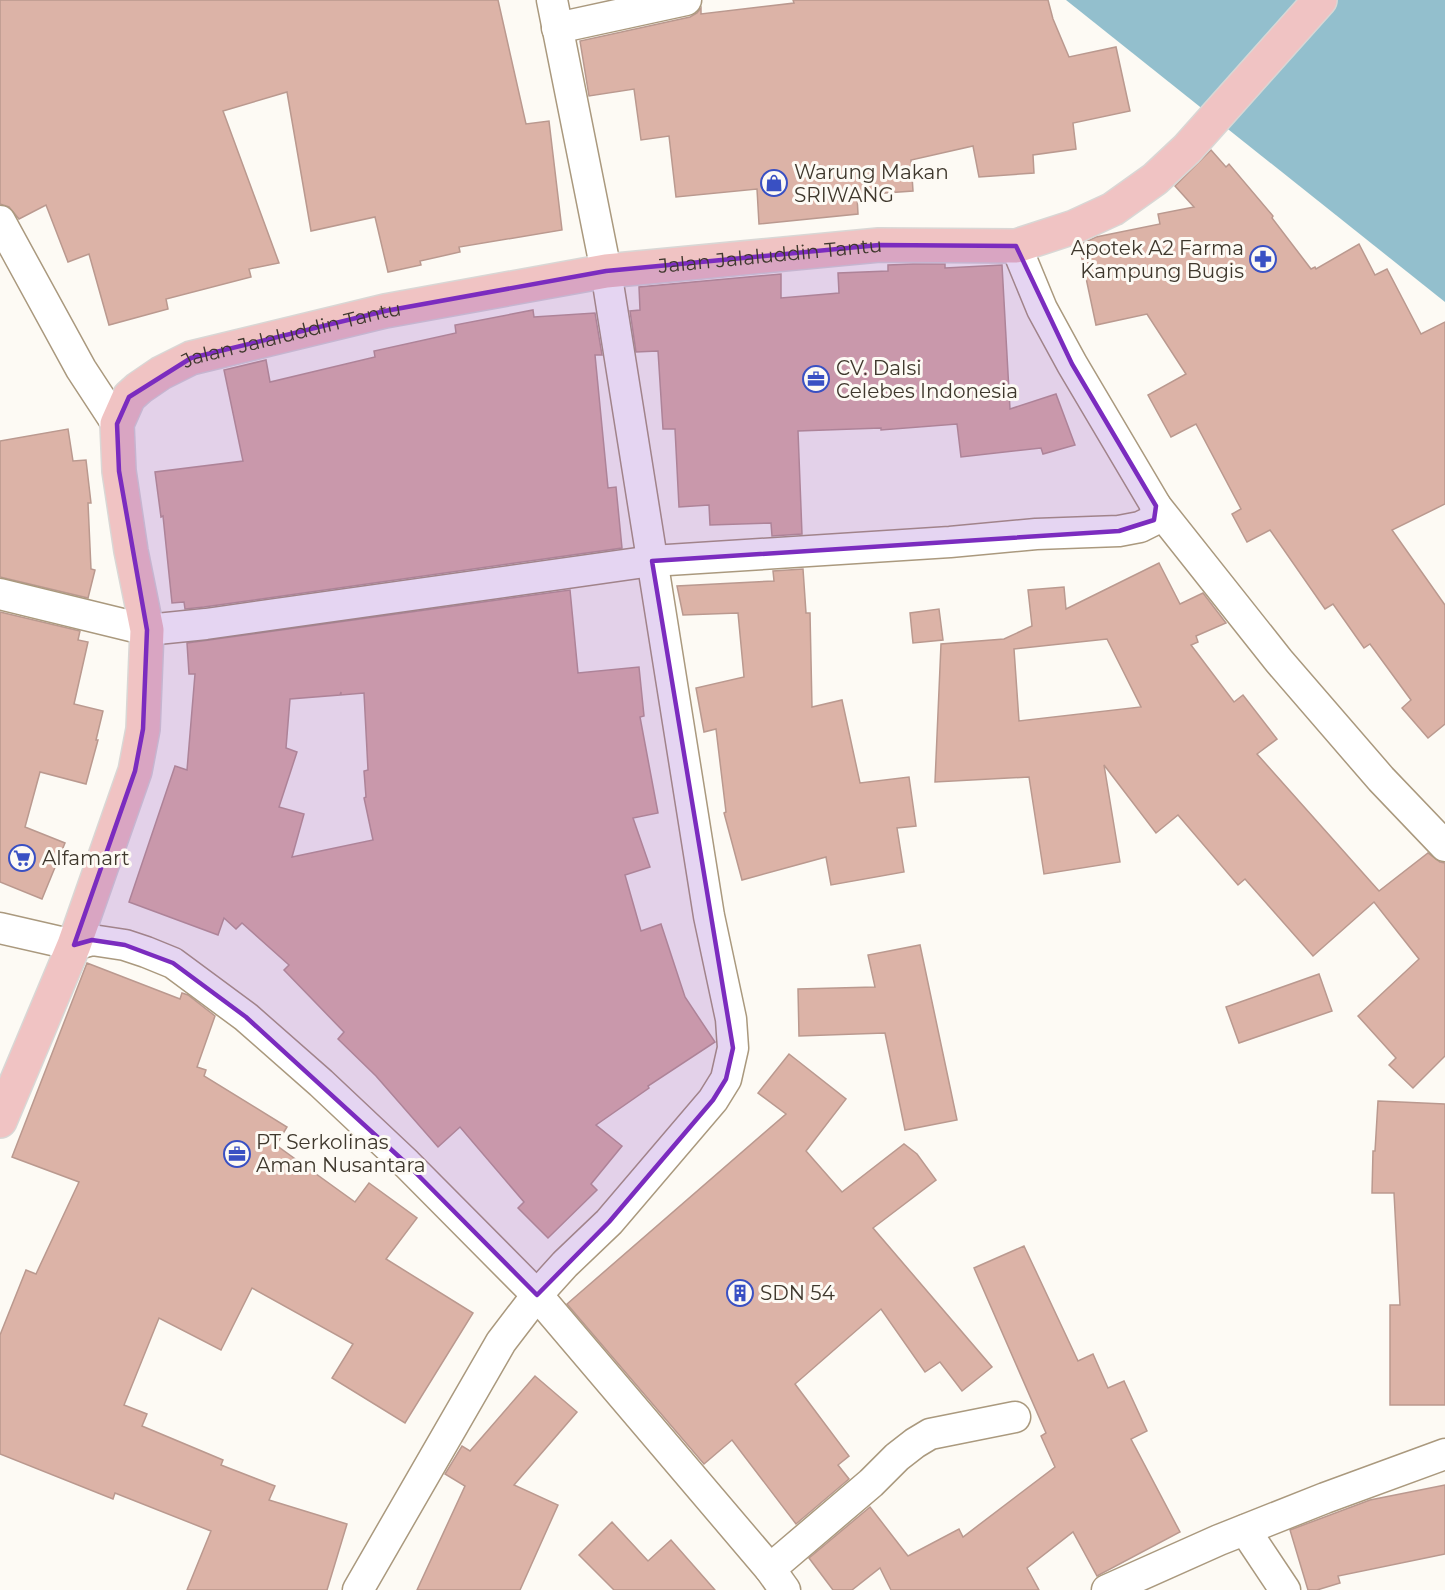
<svg xmlns="http://www.w3.org/2000/svg" width="1445" height="1590" viewBox="0 0 1445 1590" font-family="Montserrat,sans-serif">
<style>
.water{fill:#93bfcd}
.building{fill:#dcb3a7;stroke:#ba998f;stroke-width:1.5;fill-rule:evenodd}
.lines{fill:none;stroke-linecap:round;stroke-linejoin:round}
.minor-casing{stroke:#aa997e;stroke-width:33}
.trunk-casing{stroke:#d9d7d5;stroke-width:36}
.minor{stroke:#fff;stroke-width:30}
.trunk{stroke:#f0c3c3;stroke-width:33}
.marked{fill:#7b2cbf;fill-opacity:0.2;stroke:#7b2cbf;stroke-width:4.5;stroke-linejoin:round}
.labels{text-anchor:middle;stroke-width:6;stroke-linejoin:round;paint-order:stroke}
.poi-label{font-size:20px;fill:#3f382d;stroke:#fdfaf4;text-anchor:start}
.street-label{font-size:20px;fill:#3f382d;stroke:#fdfaf4}
</style>
<rect width="100%" height="100%" fill="#fdfaf4"/>
<path class="water" d="M1066 0H1445V302Z"/>
<g class="building">
<path d="M0 0H498L526 124 549 121 562 230 459 247 460 252 420 261 421 265 388 272 375 217 311 231 287 92 223 111 279 263 249 269 251 277 166 299 168 309 109 325 89 254 68 262 46 205 19 219 9 207 0 204Z"/>
<path d="M793 0H1048L1053 19 1069 57 1116 47 1130 111 1073 123 1076 149 1033 155 1034 173 979 177 973 146 911 160 913 191 857 195 858 214 759 224 757 189 676 197 669 136 641 140 634 89 589 96 580 41 690 17 697 13 701 8V14L794 3Z"/>
<path d="M1211 150 1226 167 1229 164 1273 216 1272 218 1311 269 1315 267 1316 269 1359 244 1375 275 1387 269 1421 334 1445 322V504L1392 530 1445 605V724L1428 738 1402 708 1411 700 1370 644 1364 648 1333 604 1325 609 1270 530 1247 542 1232 514 1241 509 1196 424 1171 437 1148 395 1186 374 1147 314 1096 325 1079 245 1096 237 1160 224 1158 214 1194 207 1175 186Z"/>
<path d="M913 264H945V268L1002 265 1010 409 1056 394 1075 445 1043 454 1041 448 961 457 957 424 881 430V428L798 431 802 534 772 536 771 523 710 525 709 505 679 507 675 429H663L658 351 636 352 630 311 640 310 639 287 781 274V298L839 293 838 273 888 271V265Z"/>
<path d="M533 310 534 317 595 313 602 355H595L608 488 616 487 622 548 204 607 185 609 184 602 172 603 163 516 161 517 155 472 243 461 224 370 266 360 270 382 375 357 374 351 456 333 455 325Z"/>
<path d="M68 429 73 461 86 460 91 503H88L91 569 95 570 88 598 0 577V441Z"/>
<path d="M1159 563 1180 604 1203 593 1226 623 1196 636 1198 642 1191 645 1234 702 1243 695 1277 739 1257 754 1379 891 1428 853 1440 862 1445 863V1056L1413 1088 1389 1065 1396 1058 1358 1016 1419 959 1374 902 1313 956 1245 879 1238 885 1178 815 1156 833 1104 765 1120 862 1044 874 1029 777 935 782 941 644 1004 639 1032 626 1028 590 1064 587 1066 609ZM1107 639 1141 707 1019 721 1014 649Z"/>
<path d="M803 569 806 613H810L812 707 842 700 860 783 909 777 916 826 897 828 904 872 831 885 826 857 742 880 724 813 726 812 716 729 704 732 696 688 744 677 738 613 683 615 677 586 774 581 773 571Z"/>
<path d="M570 590 578 673 639 667 644 716 640 717 658 813 633 818 650 867 625 875 641 931 661 924 685 997 715 1042 648 1086 649 1088 596 1125 622 1146 591 1184 597 1190 548 1238 518 1208 524 1202 460 1127 438 1147 376 1076 338 1039 344 1032 284 970 289 965 242 923 236 929 224 918 218 935 129 902 175 766 187 770 195 674H189L187 643ZM341 692V695L364 693 368 770 364 771 366 797 364 798 373 840 292 857 304 814 279 807 297 752 286 748 290 699 340 695Z"/>
<path d="M939 609 943 640 913 643 910 613Z"/>
<path d="M0 612 80 631 78 640 88 642 74 704 103 711 96 740H98L86 784 40 772 25 827 65 843 42 899 0 882Z"/>
<path d="M920 945 957 1120 905 1130 885 1033 799 1036 798 989 875 987 868 955Z"/>
<path d="M87 963 180 999 182 993 188 995 215 1016 197 1067 206 1070 204 1076 287 1127 276 1145 355 1202 369 1183 417 1218 386 1259 473 1313 405 1423 332 1378 353 1344 252 1288 221 1350 159 1318 124 1405 147 1414 142 1426 223 1460 221 1465 275 1486 269 1500 347 1524 327 1590H187L211 1531 115 1493 113 1499 0 1454V1335L26 1270 36 1274 79 1182 12 1157Z"/>
<path d="M1319 974 1332 1011 1239 1043 1226 1007Z"/>
<path d="M789 1054 846 1099 806 1151 842 1192 904 1144 917 1154 936 1180 873 1228 992 1367 962 1391 940 1362 925 1372 881 1309 795 1384 849 1456 838 1465 849 1479 796 1524 732 1440 704 1464 567 1304 786 1114 758 1093Z"/>
<path d="M1378 1101 1445 1104V1405H1390V1305H1400L1394 1193H1372L1373 1151H1375Z"/>
<path d="M1024 1246 1078 1361 1093 1354 1108 1388 1124 1381 1147 1431 1131 1439 1180 1532 1097 1576 1073 1532 1027 1568 1039 1590H891L880 1568 852 1590H833L809 1558 870 1507 908 1556 959 1529 963 1537 1055 1467 1041 1436 1046 1433 974 1268Z"/>
<path d="M535 1376 577 1412 514 1485 558 1505 520 1590H417L465 1486 445 1474 462 1446 470 1451Z"/>
<path d="M1445 1485V1554L1338 1576 1340 1583 1317 1590H1308L1290 1530 1370 1500Z"/>
<path d="M612 1522 648 1561 671 1540 715 1590H614L579 1555Z"/>
</g>
<g class="lines">
<defs>
<g id="minor">
<path d="M557 28 686 0"/>
<path d="M0 221 81 369 117 424"/>
<path d="M1016 246 1042 309 1072 364 1156 506 1279 661 1381 779 1445 846"/>
<path d="M0 594 147 630 206 624 652 561 950 542 1036 534 1119 531 1140 527 1154 520 1156 506"/>
<path d="M0 928 74 945 92 940 125 945 146 952 173 963 246 1017 321 1083 407 1164 537 1295 770 1569 785 1590"/>
<path d="M1245 1530 1285 1590"/>
<path d="M770 1569 871 1483 897 1457 915 1443 930 1434 1015 1417"/>
<path d="M358 1590 501 1342 537 1295 565 1264 609 1222 713 1100 726 1079 733 1048 731 1019 709 916 606 271 552 0"/>
<path d="M1107 1590 1219 1540 1325 1498 1445 1454"/>
</g>
<g id="trunk">
<path id="s1" d="M0 1121 74 945 135 771 143 729 147 630 131 551 119 471 117 424 129 397 139 388 161 373 191 358 385 311 606 271 879 245 1016 246 1074 227 1113 209 1155 179 1187 149 1320 0"/>
</g>
</defs>
<use href="#minor" class="minor-casing"/>
<use href="#trunk" class="trunk-casing"/>
<use href="#minor" class="minor"/>
<use href="#trunk" class="trunk"/>
</g>
<path class="marked" d="M879 245 1016 246 1072 364 1156 506 1154 520 1119 531 652 561 733 1048 726 1079 713 1100 609 1222 537 1295 407 1164 246 1017 173 963 125 945 92 940 74 945 135 771 143 729 147 630 119 471 117 424 129 397 191 358 385 311 606 271Z"/>
<defs>
<symbol id="shop-ring" viewBox="-11 -11 22 22"><circle r="9.5" fill="#fdfaf4" stroke="#3950c3" stroke-width="1.5"/><path d="M-5-2.5h2.3a2.7 3.5 0 0 1 5.4 0H5L5.5 6h-11ZM-1.5-2.5h3a1.5 2.3 0 0 0-3 0Z" fill="#3950c3"/></symbol>
<symbol id="pharmacy-ring" viewBox="-11 -11 22 22"><circle r="9.5" fill="#fdfaf4" stroke="#3950c3" stroke-width="1.5"/><path d="M-2-6h4v4h4v4h-4v4h-4v-4h-4v-4h4Z" fill="#3950c3"/></symbol>
<symbol id="office-ring" viewBox="-11 -11 22 22"><circle r="9.5" fill="#fdfaf4" stroke="#3950c3" stroke-width="1.5"/><path d="M-6-3h4V-5.5h4V-3h4V5H-6ZM-1-4.5V-3h2v-1.5ZM-6 0V1H6V0Z" fill="#3950c3"/></symbol>
<symbol id="supermarket-ring" viewBox="-11 -11 22 22"><circle r="9.5" fill="#fdfaf4" stroke="#3950c3" stroke-width="1.5"/><path d="M-6-5.5h2.5l.6 2H6L4.5 2H-2.5L-4.4-4H-6ZM-1.5 3.2a1.3 1.3 0 1 0 .1 0ZM3 3.2a1.3 1.3 0 1 0 .1 0Z" fill="#3950c3"/></symbol>
<symbol id="building-ring" viewBox="-11 -11 22 22"><circle r="9.5" fill="#fdfaf4" stroke="#3950c3" stroke-width="1.5"/><path d="M-4-6H4V6H1V3H-1V6H-4ZM-2.5-4.3h1.7v1.8h-1.7ZM.8-4.3h1.7v1.8H.8ZM-2.5-1h1.7V.8h-1.7ZM.8-1h1.7V.8H.8Z" fill="#3950c3"/></symbol>
</defs>
<g fill-rule="evenodd">
<use href="#shop-ring" x="759" y="168" width="30" height="30"/>
<use href="#pharmacy-ring" x="1248" y="244" width="30" height="30"/>
<use href="#office-ring" x="801" y="364" width="30" height="30"/>
<use href="#supermarket-ring" x="7" y="843" width="30" height="30"/>
<use href="#office-ring" x="222" y="1139" width="30" height="30"/>
<use href="#building-ring" x="725" y="1278" width="30" height="30"/>
</g>
<g class="labels">
<g class="poi-label">
<text x="794" y="179">Warung Makan<tspan x="794" dy="23">SRIWANG</tspan></text>
<text x="1244" y="255" text-anchor="end">Apotek A2 Farma<tspan x="1244" dy="23">Kampung Bugis</tspan></text>
<text x="836" y="375">CV. Dalsi<tspan x="836" dy="23">Celebes Indonesia</tspan></text>
<text x="42" y="865">Alfamart</text>
<text x="256" y="1149">PT Serkolinas<tspan x="256" dy="23">Aman Nusantara</tspan></text>
<text x="760" y="1300">SDN 54</text>
</g>
<g class="street-label">
<text dy="7" stroke="none"><textPath href="#s1" startOffset="1418">Jalan Jalaluddin Tantu</textPath></text>
<text dy="7" stroke="none"><textPath href="#s1" startOffset="932">Jalan Jalaluddin Tantu</textPath></text>
</g>
</g>
</svg>
